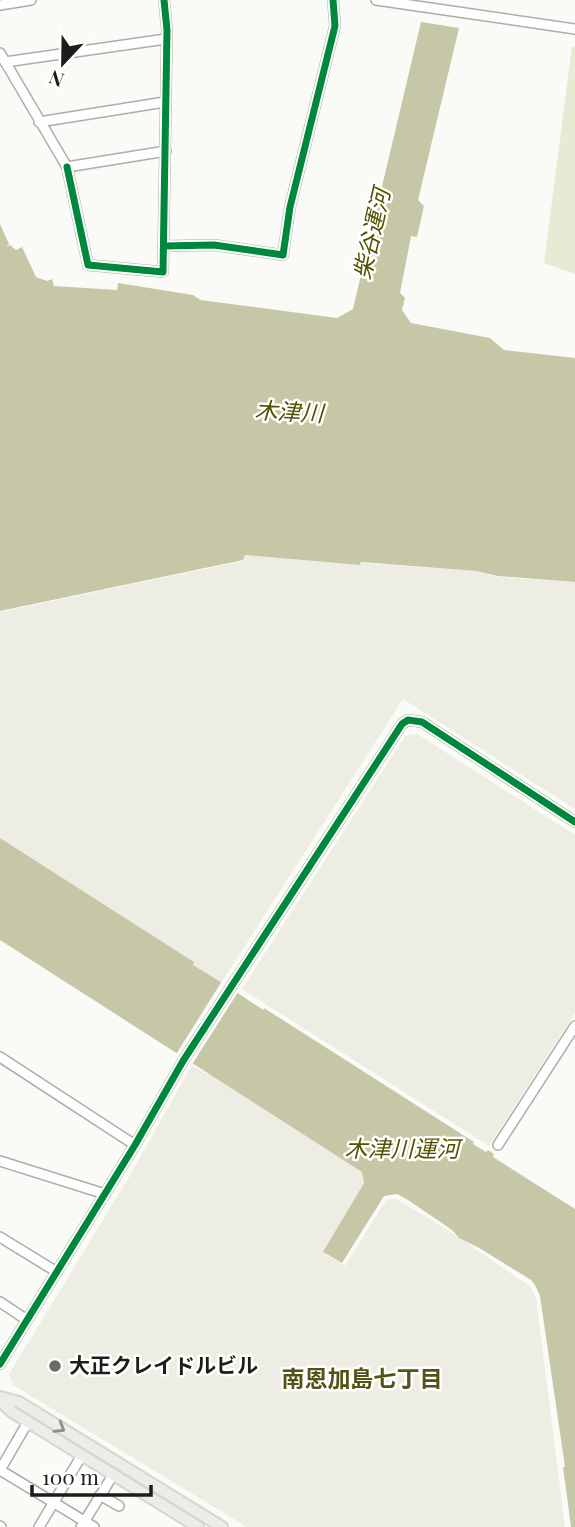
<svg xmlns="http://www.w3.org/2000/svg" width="575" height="1527" viewBox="0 0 575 1527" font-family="'Playfair Display','Noto Sans JP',serif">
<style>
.built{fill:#edede4}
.green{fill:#e9ead3}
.water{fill:#c6c7a6}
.pier{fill:#fafbf6}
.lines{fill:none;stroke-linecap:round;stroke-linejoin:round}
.minor-casing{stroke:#adadab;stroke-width:12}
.major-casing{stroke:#d5d5d3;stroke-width:14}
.minor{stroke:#fefefe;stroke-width:9}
.major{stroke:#ecede7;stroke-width:10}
.cycleway-casing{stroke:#fffffe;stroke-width:11}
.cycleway{stroke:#00873e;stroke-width:7}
.oneway{stroke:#8f8f8b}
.poi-dot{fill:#6a6b68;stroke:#fffffe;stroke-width:2.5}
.labels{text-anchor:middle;stroke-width:5;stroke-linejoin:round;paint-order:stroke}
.poi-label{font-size:21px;font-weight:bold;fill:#1d1d1b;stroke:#fffffe;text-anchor:start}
.water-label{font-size:23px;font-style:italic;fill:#545202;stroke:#fffffe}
.neighbourhood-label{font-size:23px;font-weight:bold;fill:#545317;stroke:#fffffe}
</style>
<rect width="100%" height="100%" fill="#fafbf6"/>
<g class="built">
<path d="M244 555 360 565 361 563 476 571 498 577 575 582V809L403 699 221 983 193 965 194 962 0 838V612L243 561Z"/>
<path d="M417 734 575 835V1013L489 1146 242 989 405 736Z"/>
<path d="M192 1065 208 1075 210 1073 362 1172 364 1183 323 1253 345 1266 386 1200 397 1199 446 1229 531 1287 536 1298 565 1527H247L13 1385 9 1374 128 1179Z"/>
</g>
<path class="green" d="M572 46 575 47V274L544 263Z"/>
<g class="water">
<path d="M421 22 459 28 418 200 424 206 417 237 411 236 400 293 405 298 402 310 411 323 490 338 504 350 575 358V582L498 576 476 571 361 562 360 565 245 555 243 560 0 611V224L9 244 6 247 10 245 16 250 22 247 36 277 47 281 52 279 54 286 117 290 118 283 193 295 200 300 337 318 353 309Z"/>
<path d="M0 838 194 962 193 965C216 979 240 994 263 1010L264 1008 474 1142 473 1144 486 1152 488 1150 494 1154 493 1157 575 1209V1527H571L563 1467H565L540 1296 535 1285 531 1280 481 1249 459 1238 452 1230 408 1200 397 1194 384 1196 342 1263 323 1252 364 1183 362 1172 0 940Z"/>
</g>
<path class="pier" d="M222 981 240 989 191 1066 175 1056Z"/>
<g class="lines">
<defs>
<g id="minor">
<path d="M376 0 575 29"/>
<path d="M0 5 31 0"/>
<path d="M0 53 67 167 166 151"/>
<path d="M5 62 166 39"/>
<path d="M39 122 165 102"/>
<path d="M67 167 88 265 163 272 167 30 164 0"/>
<path d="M164 246 214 245 283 255 290 207 335 26 333 0"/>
<path d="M0 1057 135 1145"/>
<path d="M498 1145 575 1026"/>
<path d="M0 1161 105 1194"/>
<path d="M0 1237 57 1272"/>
<path d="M0 1302 27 1320"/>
<path d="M0 1364 135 1145 183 1061 402 724 408 720 422 722 575 822"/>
<path d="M0 1470 94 1527"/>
<path d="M0 1470 28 1422"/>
<path d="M100 1495 119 1506"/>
<path d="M0 1526 1 1527"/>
<path d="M39 1527 82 1455"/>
<path d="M81 1527 113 1475"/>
</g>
<g id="major">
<path d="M0 1397 19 1402 222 1527"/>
<path d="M0 1401 12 1412 198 1527"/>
</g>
</defs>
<use href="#minor" class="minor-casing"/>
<use href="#major" class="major-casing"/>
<use href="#minor" class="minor"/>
<use href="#major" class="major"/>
<defs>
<g id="cycleway">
<path d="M67 167 88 265 163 272 167 30 164 0"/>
<path d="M164 246 214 245 283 255 290 207 335 26 333 0"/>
<path d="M0 1364 135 1145 183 1061 402 724 408 720 422 722 575 822"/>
</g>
</defs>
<use href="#cycleway" class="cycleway-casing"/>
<use href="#cycleway" class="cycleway"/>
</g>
<defs><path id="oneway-chevron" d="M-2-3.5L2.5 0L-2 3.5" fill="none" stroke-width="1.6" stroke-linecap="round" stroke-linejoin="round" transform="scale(1.75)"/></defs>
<use class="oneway" href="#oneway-chevron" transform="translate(60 1428) rotate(31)"/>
<circle class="poi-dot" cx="55" cy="1366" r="7"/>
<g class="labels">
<g class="poi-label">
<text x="69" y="1373">大正クレイドルビル</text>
</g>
<g class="water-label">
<text transform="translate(372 234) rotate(-77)" y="8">柴谷運河</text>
<text transform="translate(289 412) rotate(3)" y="8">木津川</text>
<text x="402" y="1157">木津川運河</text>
</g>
<g class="neighbourhood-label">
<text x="362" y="1387">南恩加島七丁目</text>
</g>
</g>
<g transform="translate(63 63) rotate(202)" stroke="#fffffe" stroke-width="5" paint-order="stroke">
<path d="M0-5L12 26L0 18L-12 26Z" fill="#1d1d1b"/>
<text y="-10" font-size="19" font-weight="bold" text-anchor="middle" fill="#1d1d1b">N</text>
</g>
<path d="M32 1485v10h119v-10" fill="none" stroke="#1d1d1b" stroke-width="3.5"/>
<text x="42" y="1485" font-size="21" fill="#1d1d1b" stroke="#fffffe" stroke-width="5" paint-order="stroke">100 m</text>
</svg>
